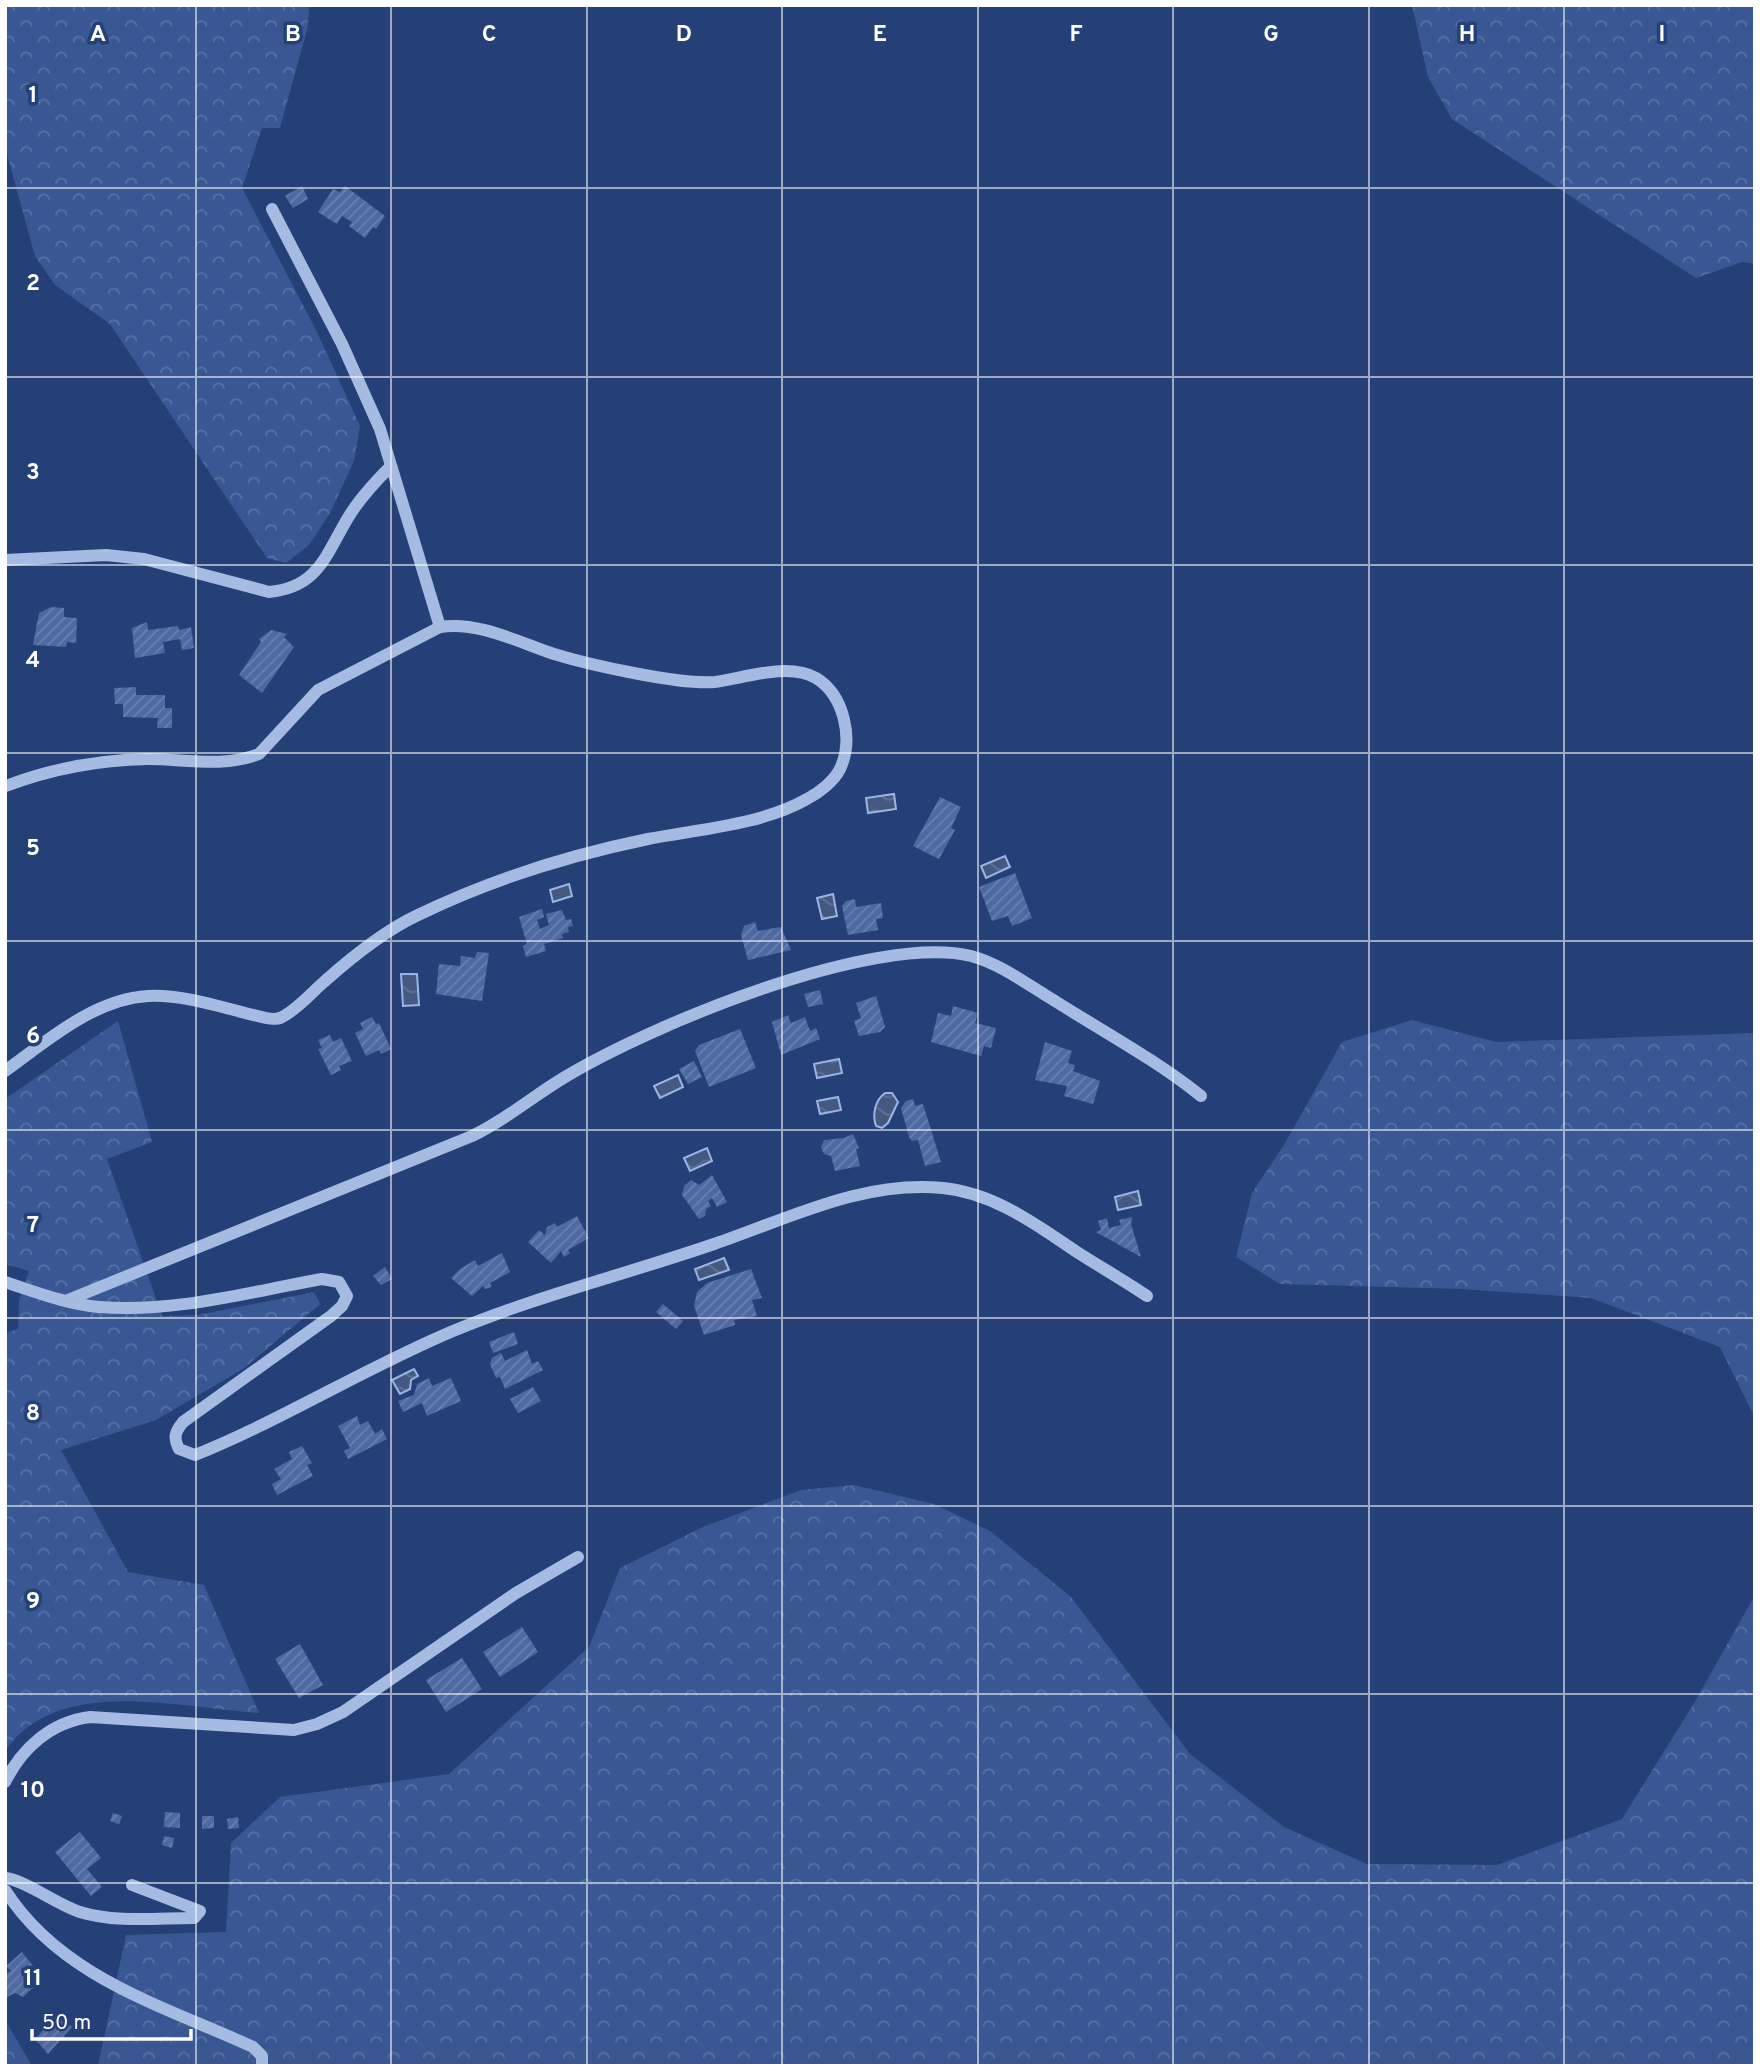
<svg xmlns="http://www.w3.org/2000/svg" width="1760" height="2071" viewBox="0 0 1760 2071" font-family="Overpass,sans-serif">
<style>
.forest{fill:url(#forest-crowns)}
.water{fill:url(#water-waves);stroke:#9bb5e3;stroke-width:2}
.building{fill:url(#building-hatch)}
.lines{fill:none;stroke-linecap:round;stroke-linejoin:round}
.minor{stroke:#a6bbe2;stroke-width:12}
.grid{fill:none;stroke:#fff;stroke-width:2;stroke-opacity:0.55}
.grid-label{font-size:23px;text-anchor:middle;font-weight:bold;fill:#fff;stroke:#254076;stroke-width:7;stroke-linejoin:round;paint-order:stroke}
</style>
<defs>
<pattern id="forest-crowns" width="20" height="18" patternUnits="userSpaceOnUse" patternTransform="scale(1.75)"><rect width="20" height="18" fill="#395893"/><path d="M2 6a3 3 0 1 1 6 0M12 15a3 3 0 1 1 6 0" fill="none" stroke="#5771a3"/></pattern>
<pattern id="water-waves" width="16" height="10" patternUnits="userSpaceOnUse" patternTransform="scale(1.75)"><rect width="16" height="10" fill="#445880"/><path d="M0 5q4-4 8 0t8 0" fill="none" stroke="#607193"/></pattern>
<pattern id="building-hatch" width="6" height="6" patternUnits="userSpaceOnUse" patternTransform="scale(1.75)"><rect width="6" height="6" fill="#4e69a0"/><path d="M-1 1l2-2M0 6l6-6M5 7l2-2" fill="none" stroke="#6980ae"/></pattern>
</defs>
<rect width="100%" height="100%" fill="#254076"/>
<g class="forest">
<path d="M5 5H309L308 26 280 128H262L242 188 316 330 360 426 354 461 330 513 309 545 286 563 267 558 110 324 55 285 35 256 5 147Z"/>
<path d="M1412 5H1755V264L1742 262 1696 278 1452 119 1428 77Z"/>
<path d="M1412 1020 1496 1042 1755 1033V1418L1720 1347 1591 1298 1463 1289 1280 1284 1236 1257 1252 1193 1284 1145 1342 1042Z"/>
<path d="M118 1021 152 1142 107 1159 162 1316 198 1315 314 1292 320 1304 243 1369 156 1420 61 1450 128 1572 204 1585 259 1713C180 1708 58 1674 5 1751V1333L18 1329 19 1301 29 1271 5 1264V1099Z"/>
<path d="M854 1485 934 1504 990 1531 1071 1597 1190 1754 1284 1827 1367 1864 1497 1865 1622 1819 1693 1705 1755 1595V2066H98L126 1935 226 1932 231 1843 280 1797 449 1774 589 1647 620 1568 703 1527 801 1490Z"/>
<path d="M5 2022 8 2025 32 2066H5Z"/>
</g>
<g class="water">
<path d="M894 794 896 809 868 813 866 798Z"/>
<path d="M1005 856 1010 867 986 878 981 866Z"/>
<path d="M569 884 572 896 553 902 550 890Z"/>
<path d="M833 894 837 916 822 919 817 898Z"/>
<path d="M417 974 419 1005 403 1006 401 974Z"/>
<path d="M839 1059 842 1073 817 1078 814 1064Z"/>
<path d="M678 1075 683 1087 660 1098 654 1086Z"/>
<path d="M885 1093H892L898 1102 888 1123 882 1128 876 1126C872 1115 875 1100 885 1093Z"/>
<path d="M838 1097 841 1110 820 1114 817 1101Z"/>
<path d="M707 1148 712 1161 690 1171 684 1158Z"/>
<path d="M1138 1191 1141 1205 1118 1210 1115 1197Z"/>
<path d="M724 1258 729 1270 699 1280 695 1269Z"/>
<path d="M414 1369 418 1376 411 1380 410 1389 400 1394 392 1380Z"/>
</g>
<g class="building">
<path d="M302 186 308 199 293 208 285 196Z"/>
<path d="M345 186 385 216 376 229 373 227 365 238 349 226 352 222 342 216 337 224 318 212 333 189 340 192Z"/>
<path d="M51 607 64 608V617L77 618 76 643 67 642 66 647 33 645 39 613Z"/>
<path d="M147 622 148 630 178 626 179 630 191 627 194 648 182 650 180 639 163 642 165 653 135 658 132 628Z"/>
<path d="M271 630 287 634 284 637 294 647 262 693 239 675 261 642 259 639Z"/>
<path d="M136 687V695H165V708H172V728H157L158 718 123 717V704H115L114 688Z"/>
<path d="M940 797 961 807 951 828 955 830 939 859 913 846Z"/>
<path d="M1015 873 1032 918 1012 926 1008 916 992 921 979 887Z"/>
<path d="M855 899 856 907 881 903 883 918 876 919 878 930 848 935 842 906 846 901Z"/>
<path d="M542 909 544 917 537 920 540 929 549 925 546 914 562 910 566 920 571 919 573 926 568 927 569 932 562 934 563 938 544 944 546 951 526 957 523 946 527 944 519 917Z"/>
<path d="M755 922 758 931 781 927 791 950 748 960 741 935 744 926Z"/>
<path d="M477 952 489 953 482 1001 436 994 439 964 460 966 461 956 475 958Z"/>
<path d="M820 990 823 1004 808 1007 804 994Z"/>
<path d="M876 996 885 1027 880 1032 859 1036 854 1021 861 1018 856 1003Z"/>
<path d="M953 1006 978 1013 975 1023 996 1028 991 1048 984 1046 981 1056 931 1042 938 1013 951 1016Z"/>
<path d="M788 1015 791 1023 805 1017 810 1031 816 1028 820 1039 781 1055 772 1022Z"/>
<path d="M372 1017 376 1024 379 1023 391 1049 381 1054 379 1050 366 1056 355 1033 363 1029 360 1023Z"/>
<path d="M740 1029 756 1068 709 1087 695 1051 699 1045Z"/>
<path d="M330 1035 333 1042 341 1038 352 1061 339 1066 341 1070 331 1075 318 1049 322 1048 318 1040Z"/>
<path d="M1045 1042 1072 1051 1068 1063 1075 1065 1073 1071 1100 1081 1093 1104 1064 1096 1067 1086 1035 1080Z"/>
<path d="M694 1061 702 1077 688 1084 679 1069Z"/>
<path d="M913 1099 915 1106 923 1104 941 1162 925 1166 918 1140 912 1141 909 1137 901 1108 906 1101Z"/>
<path d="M853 1134 859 1148 856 1149 860 1166 835 1171 831 1156 824 1154 821 1147 824 1140 844 1138Z"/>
<path d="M712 1175 727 1202 717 1207 712 1198 708 1201 711 1206 706 1209 705 1216 699 1219 682 1195 684 1186 691 1180 699 1185Z"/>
<path d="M577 1216 589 1238 568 1250 570 1253 564 1257 561 1251 551 1263 528 1242 539 1230 545 1235 547 1227 555 1223 557 1227Z"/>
<path d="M1132 1217 1131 1224 1141 1257 1096 1232 1101 1230 1098 1221 1107 1218 1109 1228 1121 1225 1119 1220Z"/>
<path d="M502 1253 510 1272 490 1283 492 1287 485 1289 483 1286 472 1296 451 1278 460 1269 475 1260 478 1266Z"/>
<path d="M385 1267 392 1279 381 1285 373 1276Z"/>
<path d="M751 1269 762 1298 752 1300 757 1316 734 1320 735 1325 704 1335 694 1306 697 1292 707 1283Z"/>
<path d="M663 1304 683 1321 676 1329 656 1312Z"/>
<path d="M514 1332 518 1344 493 1353 489 1342Z"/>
<path d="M527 1350 532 1364 538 1361 543 1370 505 1389 500 1377 496 1378 490 1364 492 1358 501 1353 505 1361Z"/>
<path d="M429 1378 432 1386 451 1378 461 1401 427 1416 422 1403 403 1412 398 1401 414 1395 417 1384Z"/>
<path d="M533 1387 541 1401 518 1413 510 1399Z"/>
<path d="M357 1416 360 1425 368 1421 375 1434 382 1429 387 1439 348 1459 344 1451 350 1448 338 1426Z"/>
<path d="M302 1446 312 1463 307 1465 313 1476 277 1495 272 1484 281 1479 274 1469 292 1459 289 1452Z"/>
<path d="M522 1627 538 1652 500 1677 483 1652Z"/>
<path d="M300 1644 323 1685 299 1698 275 1659Z"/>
<path d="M462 1658 482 1689 446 1712 426 1680Z"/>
<path d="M165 1812 180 1813V1828L164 1827Z"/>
<path d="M113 1813 122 1816 119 1824 110 1821Z"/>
<path d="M202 1816H214V1828L202 1829Z"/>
<path d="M238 1817 239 1828 228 1829 227 1819Z"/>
<path d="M80 1832 101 1858 87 1869 102 1887 91 1896 55 1852Z"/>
<path d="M164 1836 174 1838 172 1848 162 1845Z"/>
<path d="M22 1952 33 1966 26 1971 28 1974 31 1972 38 1983 23 1997 15 1993 7 1997 5 1974 11 1971 6 1966Z"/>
<path d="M54 2018 65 2021 72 2027 48 2054 35 2039Z"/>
</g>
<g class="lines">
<g class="minor">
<path d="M272 209 342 344 380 429 440 627"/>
<path d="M5 560 106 555 144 559 269 592C321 587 326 552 351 513 362 496 375 482 390 467"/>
<path d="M5 1071C47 1041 94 999 148 996 186 994 229 1010 266 1018 271 1019 277 1020 282 1017 298 1009 312 992 325 981 353 956 384 931 418 915 490 880 570 855 648 839 700 829 761 825 807 799 819 793 834 781 840 769 854 739 844 695 816 678 788 662 745 678 715 682 680 685 590 665 554 654 518 642 478 621 440 627L318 690 259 754C223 768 185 759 148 759 98 760 53 768 6 786"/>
<path d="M5 1282C36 1292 66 1304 99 1307 175 1313 248 1292 322 1279L339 1282 347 1296 342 1306 331 1316 183 1422C175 1432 173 1437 179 1449L195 1455C284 1419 365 1368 453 1331 537 1296 627 1274 714 1244 788 1219 862 1180 943 1188 995 1193 1038 1226 1080 1254 1102 1268 1125 1281 1147 1296"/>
<path d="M68 1300 472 1136C506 1120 533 1096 565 1077 651 1025 873 933 971 956 1001 964 1028 985 1055 1001 1104 1032 1156 1060 1201 1096"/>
<path d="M5 1782C22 1748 51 1722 90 1717L294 1730 317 1724 343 1712 516 1593 578 1557"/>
<path d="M5 1878C23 1879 58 1905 80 1912 115 1923 158 1918 194 1918L200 1911 132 1885"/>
<path d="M5 1890C61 1978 164 2006 253 2047L262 2056V2066"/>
</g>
</g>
<path class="grid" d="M196 5V2066M391 5V2066M587 5V2066M782 5V2066M978 5V2066M1173 5V2066M1369 5V2066M1564 5V2066M5 188H1755M5 377H1755M5 565H1755M5 753H1755M5 941H1755M5 1130H1755M5 1318H1755M5 1506H1755M5 1694H1755M5 1883H1755"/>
<g class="grid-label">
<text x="98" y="41">A</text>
<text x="293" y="41">B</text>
<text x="489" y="41">C</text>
<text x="684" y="41">D</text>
<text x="880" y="41">E</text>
<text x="1076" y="41">F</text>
<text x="1271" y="41">G</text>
<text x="1467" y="41">H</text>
<text x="1662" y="41">I</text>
<text x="33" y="102">1</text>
<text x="33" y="290">2</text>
<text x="33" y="479">3</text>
<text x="33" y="667">4</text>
<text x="33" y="855">5</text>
<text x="33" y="1043">6</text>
<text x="33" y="1232">7</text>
<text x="33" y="1420">8</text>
<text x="33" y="1608">9</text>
<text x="33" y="1797">10</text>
<text x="33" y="1985">11</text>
</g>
<rect width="1760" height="2071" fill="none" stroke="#ffffff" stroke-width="14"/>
<path d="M32 2029v10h159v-10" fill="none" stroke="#ffffff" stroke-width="3.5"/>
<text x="42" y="2029" font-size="21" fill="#ffffff" stroke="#254076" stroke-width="5" paint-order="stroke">50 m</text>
</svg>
